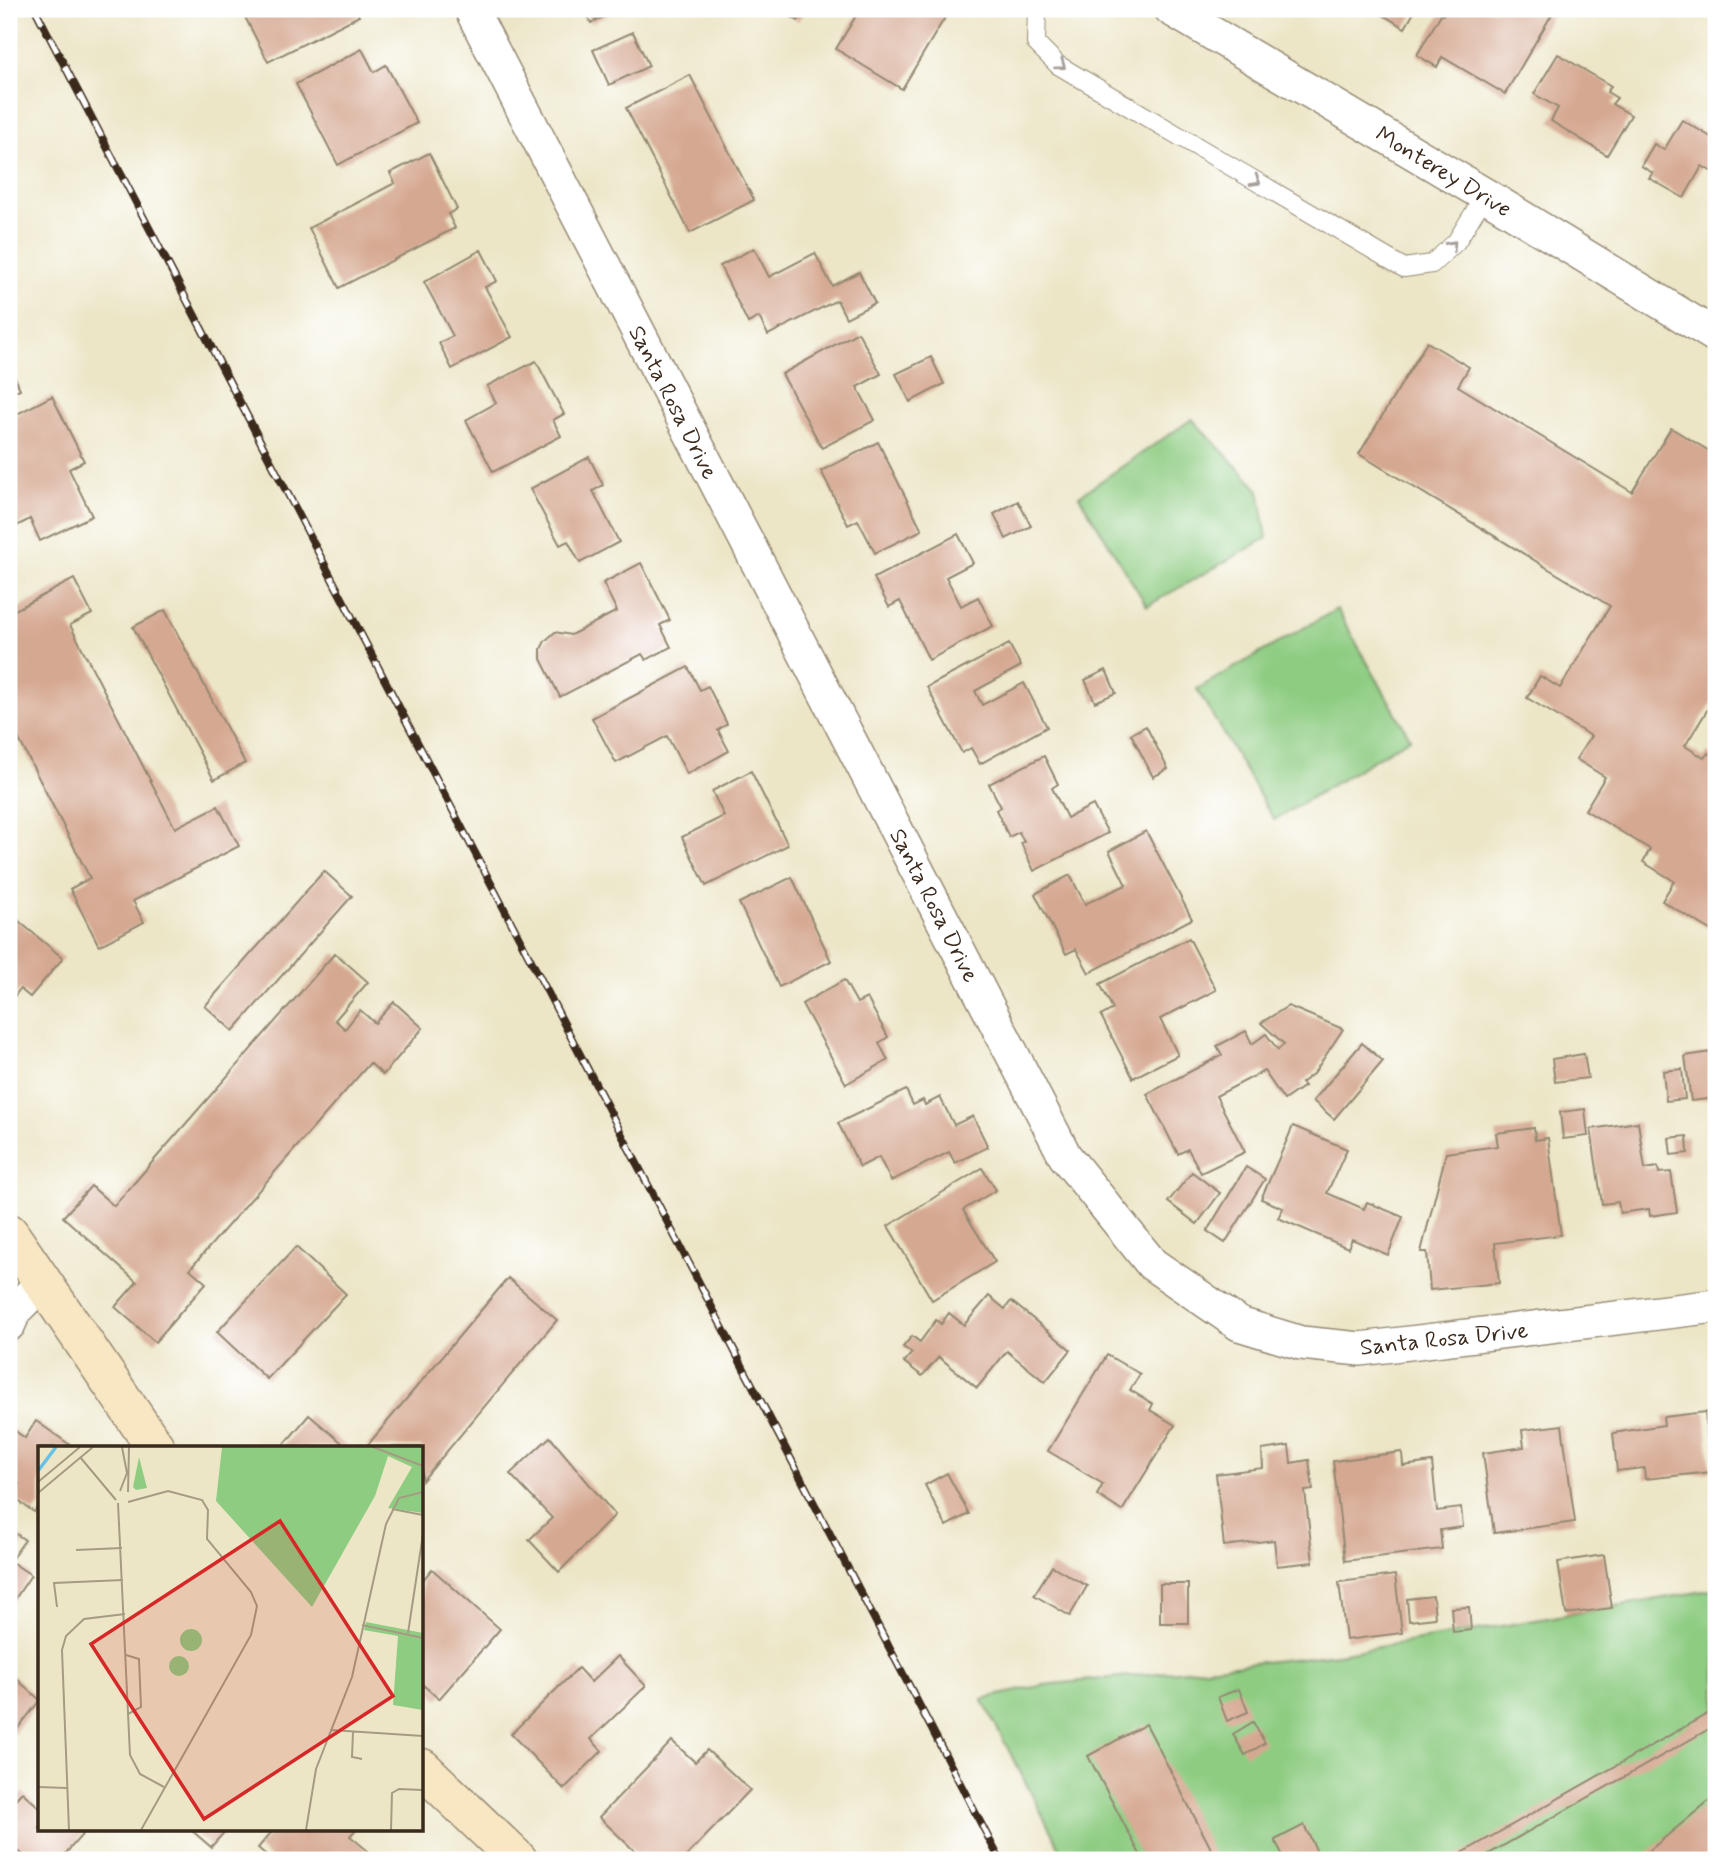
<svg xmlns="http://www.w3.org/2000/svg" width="1725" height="1869" viewBox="0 0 1725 1869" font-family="Mynerve,sans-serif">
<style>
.green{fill:#8ecc82;stroke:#647b50;stroke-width:2}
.building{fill:#d5a891}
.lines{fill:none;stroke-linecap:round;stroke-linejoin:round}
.lane-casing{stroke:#948872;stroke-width:20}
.street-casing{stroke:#948872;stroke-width:36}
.secondary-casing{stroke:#948872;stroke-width:41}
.lane{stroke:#fff;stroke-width:18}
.street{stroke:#fff;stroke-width:33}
.secondary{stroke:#f9e7c3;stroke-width:38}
.rail-casing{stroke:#3b2a1e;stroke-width:8}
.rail{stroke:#fff;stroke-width:5;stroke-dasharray:16;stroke-linecap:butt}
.oneway{stroke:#a79f9a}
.labels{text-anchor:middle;stroke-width:6;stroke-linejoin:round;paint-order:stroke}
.street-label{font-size:23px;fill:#3b2a1e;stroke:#fff}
.inset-river{fill:none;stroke:#68c0e5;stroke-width:3.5}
.inset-road{fill:none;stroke:#a59b83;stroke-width:2}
.view{fill:#d62828;fill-opacity:0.15;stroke:#d62828;stroke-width:3.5}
.inset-edge{fill:none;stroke:#3b2a1e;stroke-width:3.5}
</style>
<rect width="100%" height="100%" fill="#fff"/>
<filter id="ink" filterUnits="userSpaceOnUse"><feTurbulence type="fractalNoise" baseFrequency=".0143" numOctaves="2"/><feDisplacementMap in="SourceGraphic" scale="14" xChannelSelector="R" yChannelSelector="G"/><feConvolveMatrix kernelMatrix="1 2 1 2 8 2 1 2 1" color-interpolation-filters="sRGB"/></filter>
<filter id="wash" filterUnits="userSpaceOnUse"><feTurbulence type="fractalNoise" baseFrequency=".00686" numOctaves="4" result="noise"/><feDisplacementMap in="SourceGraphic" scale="28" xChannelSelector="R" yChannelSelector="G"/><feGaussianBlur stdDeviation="1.57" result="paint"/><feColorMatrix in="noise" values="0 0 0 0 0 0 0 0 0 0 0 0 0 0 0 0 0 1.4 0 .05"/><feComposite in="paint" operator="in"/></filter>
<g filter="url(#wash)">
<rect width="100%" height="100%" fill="#ece6c7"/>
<g class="green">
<path d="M1192 419 1259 490 1267 538 1147 606 1079 496Z"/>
<path d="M1337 609 1410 738 1274 820 1197 689Z"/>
<path d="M1716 1589V1860H1066L982 1699 1044 1685 1338 1654Z"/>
</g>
<g id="blocks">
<g class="building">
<path d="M241 9H355L359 16 268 62Z"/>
<path d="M584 9H620L591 23Z"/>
<path d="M779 9H806L798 21Z"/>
<path d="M849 9H950L902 89 836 49 857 14Z"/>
<path d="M1373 9H1416L1405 28Z"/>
<path d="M1447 9H1555L1505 94 1442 57 1437 67 1417 55 1441 14 1443 15Z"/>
<path d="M633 32 649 66 609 85 593 50Z"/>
<path d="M362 49 374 72 386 65 417 123 338 165 296 84Z"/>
<path d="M1558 54 1611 86 1607 92 1617 98 1612 104 1631 115 1607 155 1551 121 1558 108 1534 94Z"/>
<path d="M690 75 754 200 690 233 626 108Z"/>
<path d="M1682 120 1716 140V174L1702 166 1684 198 1649 178 1653 173 1641 166 1654 144 1664 150Z"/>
<path d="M429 153 457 209 448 214 455 228 339 288 309 228 395 183 390 173Z"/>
<path d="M754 248 769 277 815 253 832 286 859 272 875 303 846 318 837 300 768 335 759 317 748 323 720 266Z"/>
<path d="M481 250 497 281 485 287 512 337 452 369 439 343 453 336 424 282Z"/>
<path d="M858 332 881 374 857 387 875 420 822 448 782 374Z"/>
<path d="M1427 342 1469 367 1458 386 1632 492 1671 428 1716 455V696L1685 746 1704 758 1708 753 1716 758V933L1662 901 1674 881 1643 862 1650 849 1585 810 1605 777 1576 759 1591 736 1527 698 1540 676 1560 688 1610 606 1359 454Z"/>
<path d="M931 357 944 384 910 402 896 374Z"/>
<path d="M536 361 564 414 553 420 561 436 493 472 466 420 496 403 487 386Z"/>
<path d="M9 364 20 389 9 394Z"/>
<path d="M52 396 84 461 69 469 92 516 40 541 30 519 9 530V418Z"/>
<path d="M878 442 922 530 875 553 858 520 848 525 821 471Z"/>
<path d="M589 457 603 485 593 491 619 542 580 563 568 541 560 545 530 489Z"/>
<path d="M1018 501 1031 526 1006 539 994 514Z"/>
<path d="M958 534 973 563 946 577 961 606 978 597 993 626 929 660 900 601 889 607 874 578Z"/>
<path d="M641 563 670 620 660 625 671 647 646 660 642 654 560 697 541 659V649L545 641 555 632 571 635 617 611 603 583Z"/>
<path d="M74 579 92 614 70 625 175 828 218 806 239 846 133 901 144 922 99 946 70 889 90 878 9 720V613Z"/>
<path d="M165 610 245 763 214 780 133 627Z"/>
<path d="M1009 644 1021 666 975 691 982 705 1024 683 1047 727 980 764 971 748 962 753 927 687Z"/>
<path d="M688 667 700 690 708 686 727 724 718 730 729 751 687 774 667 736 616 763 592 718Z"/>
<path d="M1106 670 1116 693 1095 702 1085 680Z"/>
<path d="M1146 726 1168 769 1153 777 1131 734Z"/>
<path d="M1044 756 1058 784 1052 788 1067 818 1093 805 1108 833 1034 871 1021 843 1024 842 1019 832 1009 837 996 810 1001 807 989 784Z"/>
<path d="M751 771 788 845 706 886 682 837 724 816 712 791Z"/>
<path d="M1146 831 1192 919 1089 973 1076 949 1066 954 1035 894 1070 875 1085 904 1126 885 1109 851Z"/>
<path d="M324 871 352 896 233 1031 205 1006Z"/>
<path d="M792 877 831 961 779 987 739 903Z"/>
<path d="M9 913 63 958 30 997 20 989 9 1003Z"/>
<path d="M1189 938 1216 990 1160 1019 1178 1055 1133 1078 1101 1016 1113 1009 1100 984Z"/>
<path d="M335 953 368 982 335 1020 345 1029 360 1010 375 1023 394 1002 423 1028 383 1075 370 1063 190 1269 206 1283 155 1342 115 1307 137 1282 63 1217 91 1186 114 1206Z"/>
<path d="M844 980 857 1003 867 998 888 1037 879 1043 888 1060 846 1084 802 1004Z"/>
<path d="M1288 1006 1343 1029 1314 1073 1301 1083 1304 1086 1284 1100 1264 1071 1216 1096 1245 1152 1201 1173 1188 1149 1178 1154 1147 1094 1222 1055 1217 1046 1246 1031 1252 1044 1266 1034 1278 1050 1284 1044 1261 1023Z"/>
<path d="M1362 1043 1383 1061 1334 1119 1313 1101Z"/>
<path d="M1711 1052 1716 1098 1691 1101 1685 1056Z"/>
<path d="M1584 1054 1588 1078 1555 1082 1552 1059Z"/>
<path d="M1682 1069 1685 1099 1666 1101 1663 1071Z"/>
<path d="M906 1090 913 1105 923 1100 925 1105 940 1097 954 1125 973 1116 988 1147 955 1163 949 1152 891 1181 879 1157 860 1167 838 1123Z"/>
<path d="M1585 1109 1588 1136 1563 1139 1560 1112Z"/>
<path d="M1638 1122 1645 1169 1658 1167 1659 1173 1671 1172 1677 1212 1650 1216 1649 1209 1620 1213 1618 1202 1602 1204 1591 1129Z"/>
<path d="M1293 1126 1347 1149 1327 1193 1364 1209 1367 1202 1403 1217 1388 1255 1352 1239 1348 1248 1278 1218 1283 1208 1261 1199Z"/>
<path d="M1534 1128 1535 1140 1548 1138 1561 1235 1495 1243 1499 1283 1430 1290 1427 1252H1421L1446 1153 1498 1146 1496 1133Z"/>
<path d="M1687 1136 1688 1153 1671 1155 1669 1138Z"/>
<path d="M1246 1167 1265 1179 1225 1243 1207 1231Z"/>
<path d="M982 1168 996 1190 963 1210 995 1262 932 1300 888 1226Z"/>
<path d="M1192 1172 1220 1193 1197 1224 1168 1202Z"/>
<path d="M296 1247 346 1294 267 1379 217 1332Z"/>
<path d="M508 1278 557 1320 422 1481V1447H366Z"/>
<path d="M989 1296 1005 1309 1011 1301 1071 1350 1045 1382 1007 1351 977 1388 939 1357 922 1376 904 1362 912 1353 903 1347 912 1336 920 1342 936 1320 941 1324 949 1313 964 1325Z"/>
<path d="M1107 1355 1140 1374 1130 1390 1153 1404 1150 1410 1175 1425 1122 1511 1097 1495 1103 1484 1048 1451Z"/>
<path d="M1705 1412 1711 1472 1645 1479 1644 1468 1617 1471 1613 1433 1664 1425 1663 1417Z"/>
<path d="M309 1415 347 1447H282Z"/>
<path d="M36 1421 73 1447H40V1504L34 1512 11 1496 19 1484 9 1477V1431L11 1428 25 1438Z"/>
<path d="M1562 1425 1575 1522 1494 1533 1483 1453 1524 1447 1522 1430Z"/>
<path d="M550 1437 615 1515 559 1572 529 1540 552 1518 510 1474Z"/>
<path d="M1289 1446 1291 1463 1309 1460 1313 1490 1305 1491 1313 1562 1277 1566 1274 1540 1224 1546 1216 1474 1263 1468 1262 1450Z"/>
<path d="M1402 1452 1403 1466 1432 1462 1437 1511 1461 1508 1463 1527 1440 1530 1442 1549 1345 1561 1333 1461Z"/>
<path d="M947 1473 969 1514 946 1526 925 1485Z"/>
<path d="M9 1529 25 1540 10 1561 31 1575 9 1608Z"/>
<path d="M1604 1555 1612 1608 1566 1614 1558 1562Z"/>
<path d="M1052 1566 1087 1586 1070 1616 1034 1595Z"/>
<path d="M432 1569 500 1629 439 1699 422 1684V1581Z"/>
<path d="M1395 1575 1402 1633 1346 1640 1339 1582Z"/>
<rect x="1160" y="1584" width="28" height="39"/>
<path d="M1433 1596 1435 1618 1409 1621 1407 1599Z"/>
<path d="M1469 1607 1471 1630 1453 1632 1451 1608Z"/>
<path d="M618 1656 646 1686 591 1739 602 1751 564 1789 511 1734 578 1668 591 1682Z"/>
<path d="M9 1672 40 1700 11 1737 9 1735Z"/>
<path d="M1239 1689 1248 1712 1227 1721 1218 1697Z"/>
<path d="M1716 1709V1725L1478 1860H1450Z"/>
<path d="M1253 1722 1265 1743 1245 1755 1233 1734Z"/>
<path d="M1146 1724 1217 1860H1143L1088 1756Z"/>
<path d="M672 1741 695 1762 707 1750 750 1790 683 1860H644L599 1817Z"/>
<path d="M22 1792 40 1808V1829H87L60 1860H29L9 1843V1806Z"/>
<path d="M1716 1795V1860H1638Z"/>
<path d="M1304 1825 1321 1860H1285L1275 1840Z"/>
<path d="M190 1829H227L211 1847Z"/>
<path d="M274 1829H356L350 1836 368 1851 359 1860H272L258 1848Z"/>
</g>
</g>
</g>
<g filter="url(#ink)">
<use href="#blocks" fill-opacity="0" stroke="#948872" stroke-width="2"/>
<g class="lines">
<defs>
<path id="lane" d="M1037 9 1036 43 1058 65 1404 268 1432 264 1456 242 1485 195"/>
<g id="street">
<path d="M471 9 1065 1156 1152 1264 1239 1324 1301 1343 1360 1349 1716 1306"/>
<path d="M1171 9 1485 195 1716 336"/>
<path d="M9 1324 15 1310 43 1282"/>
</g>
<g id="secondary">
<path d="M9 1233 155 1447"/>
<path d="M422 1768 518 1860"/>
</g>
</defs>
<use href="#lane" class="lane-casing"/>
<use href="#street" class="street-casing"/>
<use href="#secondary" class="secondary-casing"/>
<use href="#lane" class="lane"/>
<use href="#street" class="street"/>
<use href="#secondary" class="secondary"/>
<defs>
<path id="rail" d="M35 9 1000 1860"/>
</defs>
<use href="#rail" class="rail-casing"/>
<use href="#rail" class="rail"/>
</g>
<defs><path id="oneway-chevron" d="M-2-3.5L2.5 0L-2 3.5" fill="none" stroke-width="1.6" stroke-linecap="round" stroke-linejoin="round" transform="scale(1.75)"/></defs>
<g class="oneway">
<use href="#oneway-chevron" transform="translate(1061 65) rotate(36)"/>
<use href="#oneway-chevron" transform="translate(1256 181) rotate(30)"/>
<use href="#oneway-chevron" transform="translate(1452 245) rotate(-48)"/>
</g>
</g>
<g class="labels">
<g class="street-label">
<text transform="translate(1444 171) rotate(31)" y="8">Monterey Drive</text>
<text transform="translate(674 402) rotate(63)" y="8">Santa Rosa Drive</text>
<text transform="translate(935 905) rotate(63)" y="8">Santa Rosa Drive</text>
<text transform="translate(1444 1338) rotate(-6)" y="8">Santa Rosa Drive</text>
</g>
</g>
<g transform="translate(38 1446)">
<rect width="385" height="385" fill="#ece6c7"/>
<path d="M184 1H385V67L350 62 374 21 350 10 337 50 274 161 178 55ZM101 11 109 42 98 44 95 41ZM328 176 385 187V264L355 259 360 190 326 184ZM142 194a11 11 0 1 1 22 0a11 11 0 1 1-22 0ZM131 220a10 10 0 1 1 20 0a10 10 0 1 1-20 0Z" fill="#8ecc82"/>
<path class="inset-river" d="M0 25 18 1"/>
<path class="inset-road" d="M335 1 385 20M42 11 78 54M0 36 42 1M82 45 89 27 84 1M90 46 91 1M0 47 55 1M90 56 130 45 164 54 170 64 169 93 213 146 219 160 213 189 103 384M80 57 92 309 102 328 126 341M354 63 385 69M38 104 84 102M19 161 16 137 85 134M324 179 385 192M370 187 385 88M88 209 101 213 103 261 90 268M293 284 385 290M315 286 314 311 324 313M0 341 29 342M31 384 24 204 28 190 46 173 87 168M268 384 278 323 314 231 348 78 361 52 385 46M353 384 354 347 361 343 385 344"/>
<path class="view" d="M242 75 355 250 166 373 53 198Z"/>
<rect width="385" height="385" class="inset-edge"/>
</g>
<rect width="1725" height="1869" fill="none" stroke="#fff" stroke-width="35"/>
</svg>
